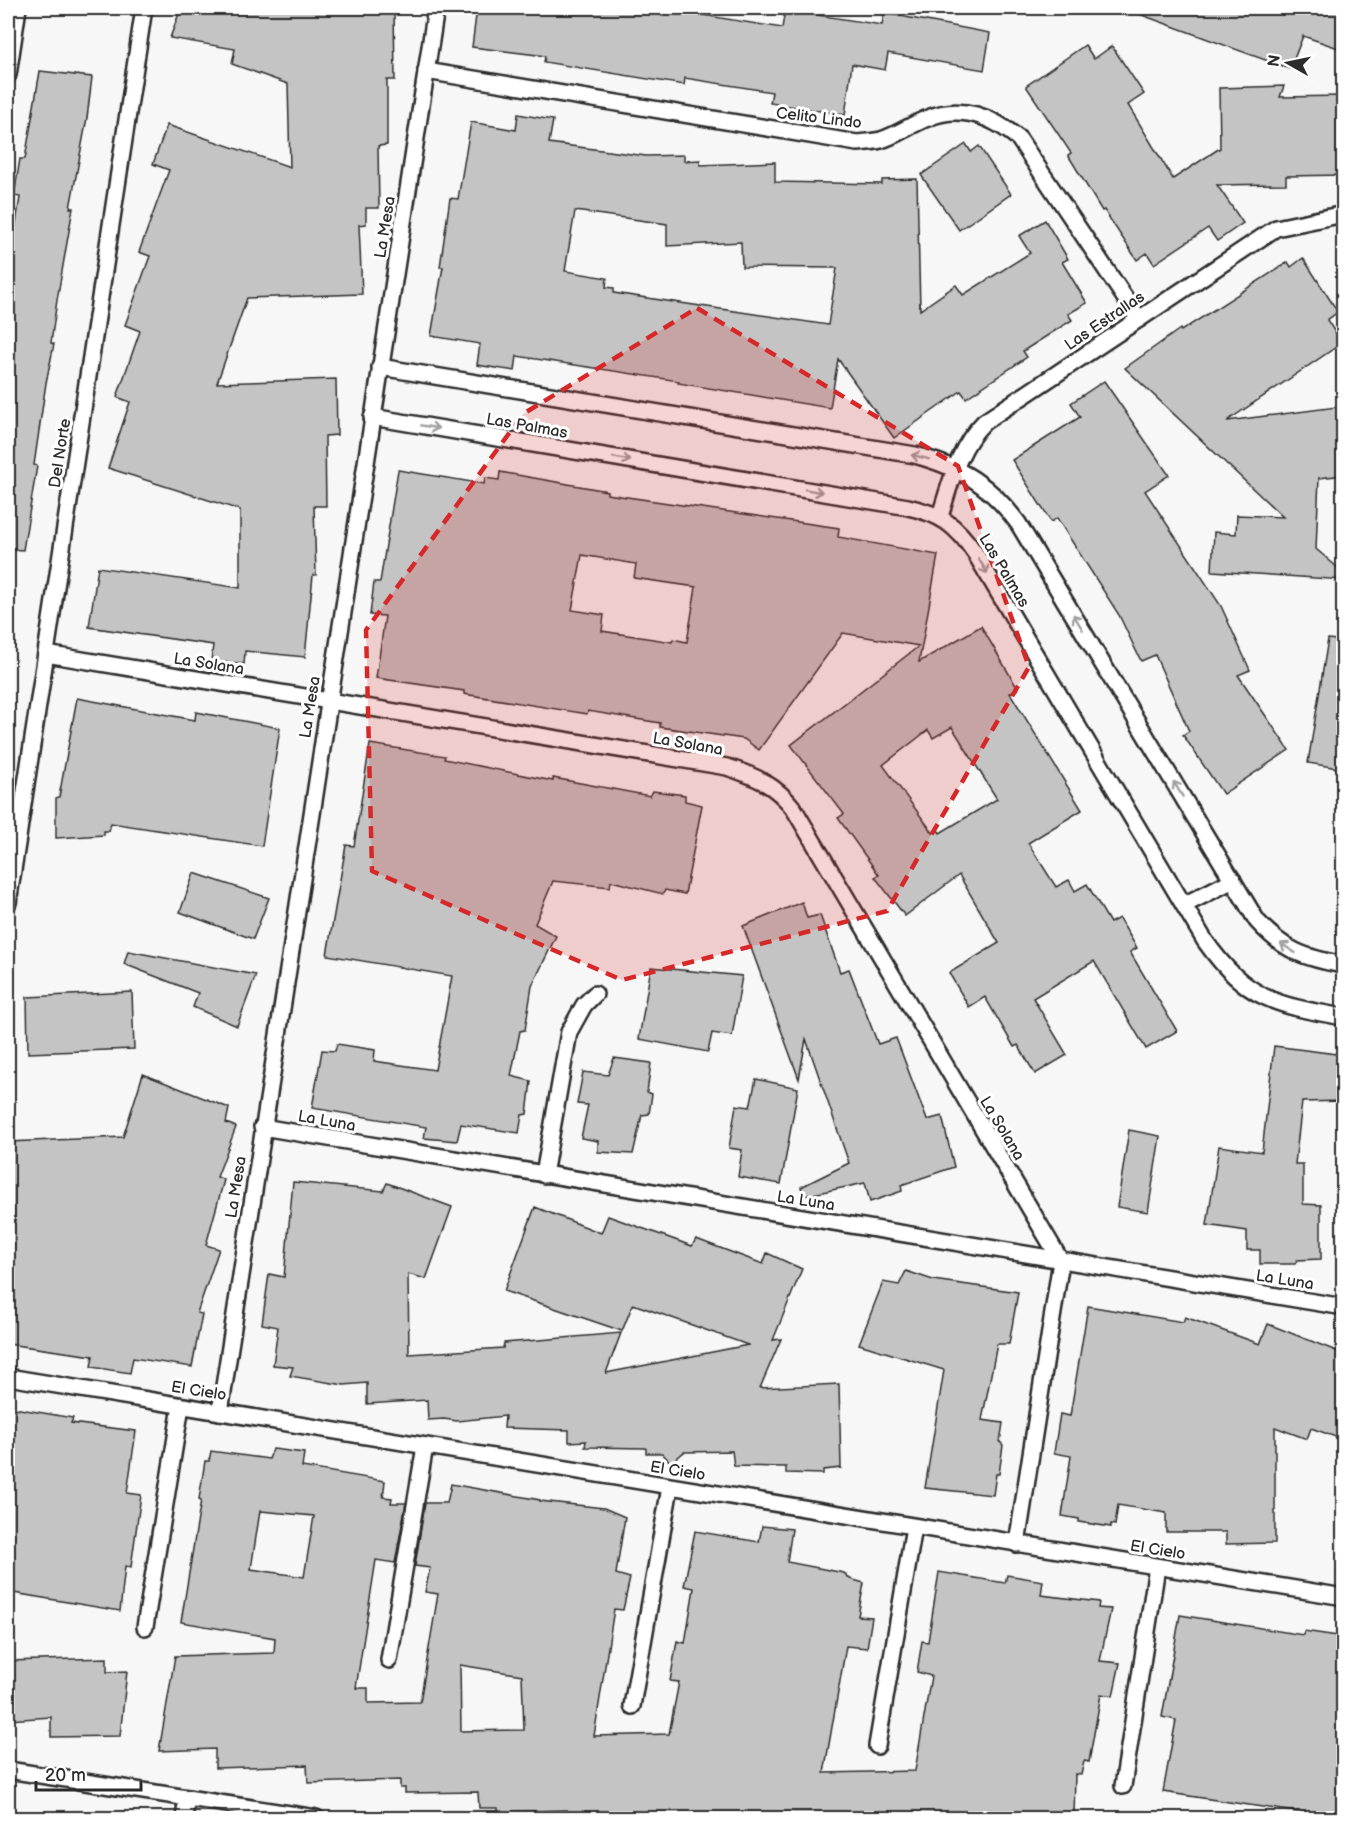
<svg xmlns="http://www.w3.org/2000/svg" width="1351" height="1826" viewBox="0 0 1351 1826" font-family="'Balsamiq Sans',sans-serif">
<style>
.building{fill:#c4c4c4;stroke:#2b2b2b;stroke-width:1.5;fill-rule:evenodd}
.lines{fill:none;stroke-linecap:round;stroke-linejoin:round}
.lane-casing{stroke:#2b2b2b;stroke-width:20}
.lane{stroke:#fff;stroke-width:15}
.oneway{stroke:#a0a0a0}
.marked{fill:#d62828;fill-opacity:0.2;stroke:#d62828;stroke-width:4.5;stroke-dasharray:12 8;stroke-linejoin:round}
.labels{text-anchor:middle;stroke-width:6;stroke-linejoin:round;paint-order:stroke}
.street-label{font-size:16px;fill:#2b2b2b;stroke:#fff}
</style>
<rect width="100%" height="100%" fill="#f7f7f7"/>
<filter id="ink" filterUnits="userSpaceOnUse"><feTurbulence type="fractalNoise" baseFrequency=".0167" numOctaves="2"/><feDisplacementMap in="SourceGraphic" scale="12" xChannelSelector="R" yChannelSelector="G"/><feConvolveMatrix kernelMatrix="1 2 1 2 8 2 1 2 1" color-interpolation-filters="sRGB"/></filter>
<g filter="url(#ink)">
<g class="building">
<path d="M181 8H394L395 80H387V145L378 146 379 208H366V224L359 225 362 294 247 298 217 383 336 379 337 435 325 436 326 506H314L316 575H313L305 657 245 651 244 664 211 661 213 645 89 627 98 567 240 588V510L108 468 130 402 117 397 140 331 125 325 150 256 139 252 169 170 153 164 167 125 290 167 288 84 232 64 235 49 170 38Z"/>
<path d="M477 8H697L696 14 782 28 785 10 882 25 884 13 990 33 984 70 888 53 885 70 852 64 845 115 770 103 772 92 685 78 684 85 544 62 545 56 472 47Z"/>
<path d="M1132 8H1344V50L1303 36 1290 69 1131 11Z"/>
<path d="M1085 45 1094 59 1112 46 1144 94 1128 105 1173 179 1220 148 1219 88 1284 86 1280 97 1344 96V175L1286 176V184L1217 185 1243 223 1217 241 1208 228 1154 264 1147 253 1137 260 1104 210 1102 211 1068 155 1071 153 1026 86Z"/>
<path d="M40 71 92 77 87 118 70 208H73L57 300 51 343 54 344 46 383 34 465 37 466 23 550 8 549V275L20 197 14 196 20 159H25Z"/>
<path d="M518 114 553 120 549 143 646 156 684 155V161L700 160V165L775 162V182L882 184V180L917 179 920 310 956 285 963 295 1030 253 1019 236 1045 220 1068 259 1062 262 1087 303 1068 314 1072 320 1023 351 1027 357 966 398 961 391 894 438 838 359 830 408 678 383 679 381 517 356 515 371 477 365 480 344 431 336 443 267H440L450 198 458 199 471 122 516 130ZM575 211 667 224V246L741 242 742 267 837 268 828 325 614 293V288L606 287 607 278 565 271Z"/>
<path d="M966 144 971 152 979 146 1011 194 959 230 921 175Z"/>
<path d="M1303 258 1338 312 1327 320 1342 343 1227 421 1344 406V475L1319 478 1316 549 1344 573V580L1212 571 1214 532 1236 534 1237 515 1283 517 1125 368 1180 329 1181 331 1288 262 1291 267Z"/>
<path d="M1104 381 1169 475 1145 491 1221 606 1250 670 1238 675 1289 750 1223 794 1183 735 1189 731 1155 655 1141 661 1119 615 1057 518 1051 522 1012 460 1080 417 1071 403Z"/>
<path d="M398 470 484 484 485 478 499 480 500 472 517 475 607 491V494L839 528 838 537 938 555 919 662 981 626 1018 689 1010 693 1082 810 1028 843 1056 887 1069 880 1075 891 1087 884 1110 923 1119 918 1137 948 1130 952 1177 1031 1146 1049 1094 961 1033 998 1067 1055 1035 1074 1018 1045 1014 1047 985 997 969 1007 949 973 999 943 959 875 905 916 875 877 879 875 838 818 844 814 791 745 919 646 843 633 759 750 744 739 660 727V723L588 711 587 714 464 694V691L376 678 385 616 370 615 374 582H380ZM582 555 636 564 634 578 696 587 687 642 673 639 672 642 602 631 604 615 572 610ZM952 727 997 799 940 833 938 830 933 833 883 765 928 730 933 738Z"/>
<path d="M1328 639 1344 641V769L1308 763Z"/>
<path d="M77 698 195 720 196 712 280 728 262 846 111 823 109 831H104V835L56 838V798L59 797Z"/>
<path d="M370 744 445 756 444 759 553 781V778L650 796 653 791 685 795V801L702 805 685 894 665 890 663 894 611 881 610 887 553 881 535 924 556 936 532 986 525 1030 520 1031 511 1076 531 1081 527 1114 522 1115 519 1133 461 1124 457 1141 424 1138 426 1127 312 1108 322 1050 335 1051 337 1044 375 1050 374 1061 435 1070 452 976 327 955 346 845 354 846Z"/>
<path d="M194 873 269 898 253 939 180 912Z"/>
<path d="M802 902 807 918 820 915 840 972 849 969 878 1044 896 1038 927 1120 942 1116 954 1167 901 1185 902 1191 870 1202 865 1183 804 1196 801 1187 849 1163 806 1039 799 1079 743 926Z"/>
<path d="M128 951 256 975 237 1026 193 1007 198 993 124 964Z"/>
<path d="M651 967 742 976 732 1036 712 1033 708 1052 639 1039Z"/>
<path d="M132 992 134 1049 28 1053 27 997Z"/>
<path d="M1274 1046 1344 1055V1101L1302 1102 1295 1164H1303V1204L1321 1205V1259L1297 1260 1295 1264H1260V1250H1247V1231L1207 1225 1219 1146 1262 1152Z"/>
<path d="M614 1058 651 1063 647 1092 652 1094 649 1114 642 1115 633 1154 598 1152V1141L581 1138 588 1105 577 1104 583 1072 608 1075Z"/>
<path d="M143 1074 229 1108 226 1123 236 1127 217 1177 224 1180 206 1245 219 1249 197 1313 202 1314 192 1367 133 1358 130 1373 91 1367 93 1356 8 1344V1142L123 1137Z"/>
<path d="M756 1079 798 1088 781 1184 738 1177 742 1150 729 1148 736 1105 750 1107Z"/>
<path d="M1129 1130 1160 1136 1148 1212 1117 1207Z"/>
<path d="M293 1182 383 1191 387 1183 452 1207 426 1279 408 1274 409 1354 503 1348 504 1343 621 1333 606 1373 748 1345 633 1304 622 1331 504 1291 535 1207 601 1233 608 1216 692 1246 696 1239 763 1264 767 1253 802 1269 773 1340 781 1339 760 1388 839 1384 841 1468 823 1470V1474L786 1473V1467L734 1466 732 1451 684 1452 671 1463 662 1453H646V1448L585 1447 586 1441 569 1442V1430L504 1428 505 1416 457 1421 444 1419 428 1420 427 1400 367 1404V1383L344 1385 290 1376 293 1367 273 1365 278 1327 262 1324 269 1274 284 1277Z"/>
<path d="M906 1271 933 1280 1018 1292 1009 1344H997L982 1420 1003 1423 1000 1442 1003 1445 999 1474H996L993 1495 925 1488 944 1370 859 1344 883 1282 899 1285Z"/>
<path d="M1088 1306 1183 1322 1185 1317 1260 1344 1268 1324 1344 1354V1440L1311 1428 1307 1439 1275 1427V1543L1226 1544V1532H1166V1513L1118 1505 1115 1525 1111 1524V1527L1079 1522V1519L1062 1516 1071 1456 1054 1453 1060 1414 1070 1416Z"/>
<path d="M8 1407 73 1418 71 1423 136 1431 127 1493 141 1495 131 1567 125 1566 120 1611 8 1592Z"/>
<path d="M273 1449 304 1453 302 1467 385 1481 383 1497 392 1498 391 1503H406L395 1563 376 1560 356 1688H368V1703L420 1702 438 1594 425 1592 430 1568 415 1566 425 1503H447L451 1484 540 1500V1501L604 1508 625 1517 616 1574 630 1578 623 1610 614 1609 594 1736 669 1734 679 1682 670 1681 677 1641 685 1643 694 1588 684 1586 695 1531 759 1542 762 1526 792 1529 787 1562 844 1573 850 1579 864 1583 858 1616 872 1617 867 1648 846 1646 824 1773 915 1771 931 1676 917 1672 922 1641 928 1642 939 1572 1005 1583 1007 1575 1043 1581 1041 1595 1099 1602 1098 1608 1111 1609 1100 1661 1120 1663 1113 1696 1101 1694 1089 1762 1084 1761 1081 1775 1075 1774 1074 1818H567V1810L498 1812V1808H479L478 1792 405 1793V1788H400V1780L308 1783 307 1765 215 1768V1749L159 1751 175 1656 274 1653 275 1638 181 1622 201 1500 199 1499 205 1461H209L211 1451 269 1459ZM260 1511 314 1516 304 1577 251 1569ZM460 1665 522 1675 524 1730 461 1731Z"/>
<path d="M1180 1615 1303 1635 1304 1631 1344 1637V1766L1336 1818 1163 1792 1176 1720 1162 1717Z"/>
<path d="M107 1658V1672L127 1671 120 1736 51 1737V1717L8 1720V1661Z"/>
</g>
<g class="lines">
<defs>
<g id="lane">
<path d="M426 71 857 143C865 142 873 142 881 140 897 135 912 124 928 118 961 104 993 117 1019 139L1139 319"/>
<path d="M8 75 18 8"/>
<path d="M380 367 915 455C962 468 989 484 1018 523L1257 921C1284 951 1305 958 1344 965"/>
<path d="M372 417 908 507C941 514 956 525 975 553L1205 941C1247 1000 1275 1005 1344 1017"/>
<path d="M940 516C951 482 958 448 984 422L1276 228 1344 214"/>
<path d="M46 654 727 767C755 776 776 785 794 809L1061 1261 1017 1544"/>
<path d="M8 903 144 8"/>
<path d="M1184 905 1233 880"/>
<path d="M262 1127 1344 1307"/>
<path d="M544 1175 569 1032 584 1005 595 994"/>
<path d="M8 1377 1344 1597"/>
<path d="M220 1412 436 8"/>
<path d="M145 1627 181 1406"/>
<path d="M389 1660 425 1446"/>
<path d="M632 1706 670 1487"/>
<path d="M877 1746 914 1527"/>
<path d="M8 1770 316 1818"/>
<path d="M1123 1786 1157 1567"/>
<path d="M184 1818 187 1798"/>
</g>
</defs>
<use href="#lane" class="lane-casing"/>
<use href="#lane" class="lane"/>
</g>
<defs><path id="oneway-shaft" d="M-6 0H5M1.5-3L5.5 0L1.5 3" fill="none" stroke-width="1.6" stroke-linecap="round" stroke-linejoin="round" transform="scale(1.5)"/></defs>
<g class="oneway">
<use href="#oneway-shaft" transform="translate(430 427) rotate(10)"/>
<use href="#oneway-shaft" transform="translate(920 457) rotate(-166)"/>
<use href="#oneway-shaft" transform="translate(622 459) rotate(10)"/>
<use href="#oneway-shaft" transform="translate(814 491) rotate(10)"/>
<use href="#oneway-shaft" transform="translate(983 566) rotate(59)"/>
<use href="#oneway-shaft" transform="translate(1078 622) rotate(-121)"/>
<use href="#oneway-shaft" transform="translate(1178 789) rotate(-121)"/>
<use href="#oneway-shaft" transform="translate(1288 948) rotate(-147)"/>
</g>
</g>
<path class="marked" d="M697 308 958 466 1029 667 887 911 622 980 372 871 366 630 523 414Z"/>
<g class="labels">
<g class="street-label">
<text transform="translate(819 117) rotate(7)" y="6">Celito Lindo</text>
<text transform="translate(384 227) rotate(-81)" y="6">La Mesa</text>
<text transform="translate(1104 320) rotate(-34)" y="6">Las Estrallas</text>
<text transform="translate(527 425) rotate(10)" y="6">Las Palmas</text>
<text transform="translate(59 453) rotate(-81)" y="6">Del Norte</text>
<text transform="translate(1005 570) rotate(59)" y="6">Las Palmas</text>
<text transform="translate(209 663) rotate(9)" y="6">La Solana</text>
<text transform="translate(309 707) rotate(-81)" y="6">La Mesa</text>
<text transform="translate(688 743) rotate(10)" y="6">La Solana</text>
<text transform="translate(327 1120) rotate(10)" y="6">La Luna</text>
<text transform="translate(1003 1128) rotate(59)" y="6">La Solana</text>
<text transform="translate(235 1187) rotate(-81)" y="6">La Mesa</text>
<text transform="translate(806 1200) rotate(9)" y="6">La Luna</text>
<text transform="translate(1285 1279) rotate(9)" y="6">La Luna</text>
<text transform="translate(199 1390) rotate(9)" y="6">El Cielo</text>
<text transform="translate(678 1470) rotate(9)" y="6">El Cielo</text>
<text transform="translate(1158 1549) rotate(9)" y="6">El Cielo</text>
</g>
</g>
<rect width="1351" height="1826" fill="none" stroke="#fff" stroke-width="30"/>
<rect x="15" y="15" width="1321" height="1796" fill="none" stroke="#2b2b2b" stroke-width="2" filter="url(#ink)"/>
<g transform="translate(1288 63) rotate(279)" stroke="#ffffff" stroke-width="4.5" paint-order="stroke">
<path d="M0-4.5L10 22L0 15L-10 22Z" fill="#2b2b2b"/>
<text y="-9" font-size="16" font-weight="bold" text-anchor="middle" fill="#2b2b2b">N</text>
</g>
<path d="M36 1781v9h105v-9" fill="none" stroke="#2b2b2b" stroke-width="3"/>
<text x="45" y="1781" font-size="18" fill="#2b2b2b" stroke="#ffffff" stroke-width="4.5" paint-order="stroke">20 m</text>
</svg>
